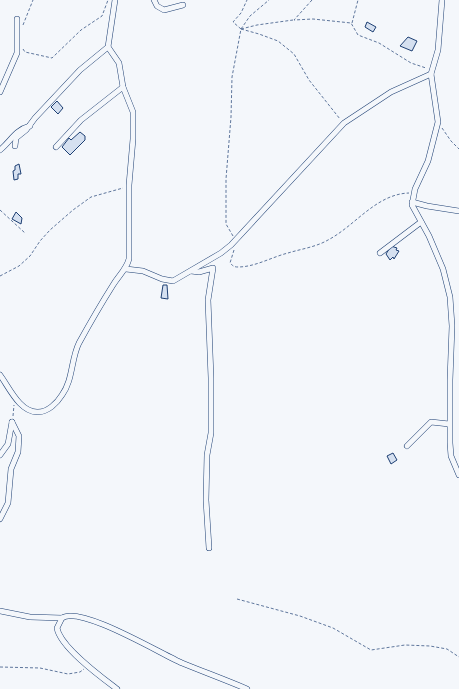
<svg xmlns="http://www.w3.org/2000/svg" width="459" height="689" viewBox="0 0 459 689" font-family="Jost,sans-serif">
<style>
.building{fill:#d5e0f0;stroke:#1d3f73}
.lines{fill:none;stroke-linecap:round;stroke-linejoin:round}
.street-casing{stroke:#1d3f73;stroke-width:6}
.path{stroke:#5e769c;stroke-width:1;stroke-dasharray:3 2;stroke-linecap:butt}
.street{stroke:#f4f7fb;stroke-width:5}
</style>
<rect width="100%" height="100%" fill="#f4f7fb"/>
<g class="building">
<path d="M367 22 376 27 373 32 365 27Z"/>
<path d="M408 37 417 41 412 51 400 46Z"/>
<path d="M57 101 63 108 58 114 51 107Z"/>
<path d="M80 132 85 136V140L70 155 62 147 69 138 71 140Z"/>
<path d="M19 164 21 174H18V179L14 180 13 171 15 170V166Z"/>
<path d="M16 212 22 218 21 224 12 219Z"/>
<path d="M391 246 397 248 396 250 399 251 394 259 393 257 390 260 386 254Z"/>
<path d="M163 285H167L168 299 161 298Z"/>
<path d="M393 453 397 460 391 464 387 456Z"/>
</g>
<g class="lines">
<defs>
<g id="street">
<path d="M154 0 157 6 164 10 183 5"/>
<path d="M442 0 438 50 431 74 438 122 428 161 415 189 412 205 429 236 443 269 450 297 452 326 450 380V443L451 456 459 475"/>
<path d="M0 92 17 53V19"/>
<path d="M15 146 16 138 26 130 35 118 80 70 108 47 115 0"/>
<path d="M56 147 81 120 123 87"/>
<path d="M0 150C11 141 15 130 30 126"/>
<path d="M412 202 427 206 459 211"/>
<path d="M380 253 421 222"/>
<path d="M126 269 143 271 162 279 173 281 221 253 231 245 344 123 391 92 431 74"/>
<path d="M191 271 199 272 213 268 208 300 211 378V433L207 455 206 500 209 548"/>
<path d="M0 375C9 387 20 413 38 412 48 412 57 403 62 395 73 380 71 359 79 343 90 323 101 304 113 285 119 275 126 270 129 259V185L133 139V112L123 87 119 63 108 47"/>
<path d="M407 446 431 422 449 424"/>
<path d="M0 455 8 444 12 422"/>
<path d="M0 519 8 503 11 469 18 452 19 436 12 422"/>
<path d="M0 611 30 617 62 618"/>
<path d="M117 689C101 677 60 647 57 628L62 618C80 605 161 654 182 663 204 672 226 680 247 689"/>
</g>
</defs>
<use href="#street" class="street-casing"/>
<g class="path">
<path d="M312 0 294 20 313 19 351 23 358 35 379 43 411 63 426 68"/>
<path d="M352 23 358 0"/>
<path d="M23 25 33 0"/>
<path d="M241 29 259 34 278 41 294 54 309 80 340 119"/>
<path d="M241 29 257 25 293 20"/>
<path d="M241 29 250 16 269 0"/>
<path d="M23 49 25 52 52 58 81 30 102 16 108 0"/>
<path d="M442 128 451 141 459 149"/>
<path d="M0 210 25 233"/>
<path d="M233 236 226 224V179L231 117 232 77 241 29 233 22 241 13 247 0"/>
<path d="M234 250 230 263C233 266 234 267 238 267 255 267 272 257 288 253 301 249 316 247 328 240 355 226 376 194 409 193"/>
<path d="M0 276 19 266 30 256 40 241 50 230 73 210 91 197 123 188"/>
<path d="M13 416 14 405"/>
<path d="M237 599 300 616 333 628 371 650 405 645 430 646 447 649 459 657"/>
<path d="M0 667 40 668 68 674 80 672 84 669"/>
</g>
<use href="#street" class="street"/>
</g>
</svg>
